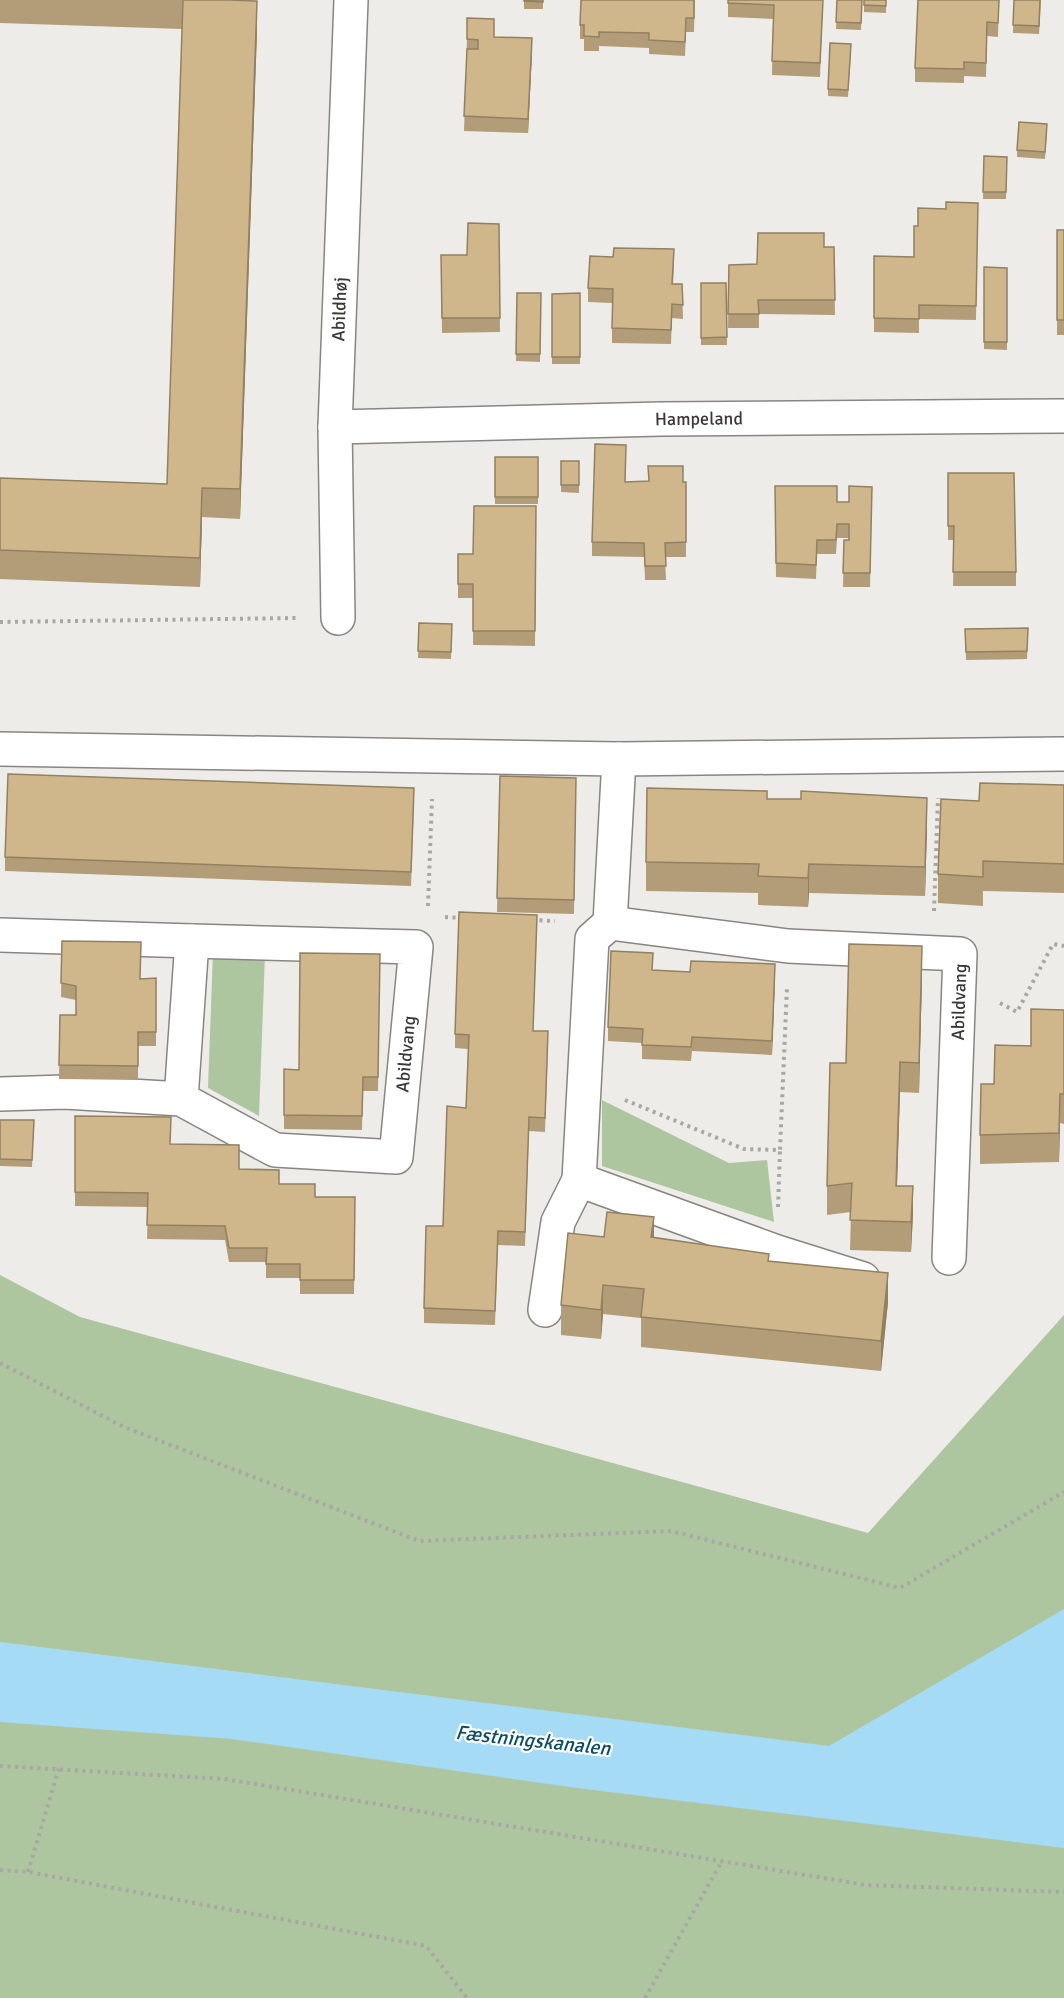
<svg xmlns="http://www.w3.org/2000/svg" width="1064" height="1998" viewBox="0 0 1064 1998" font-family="Signika,sans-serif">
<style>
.green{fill:#aec69f}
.water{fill:#a6dbf5}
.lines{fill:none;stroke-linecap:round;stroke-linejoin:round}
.minor-casing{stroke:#888682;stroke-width:36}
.path{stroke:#a9a7a4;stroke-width:4;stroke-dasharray:3 4.5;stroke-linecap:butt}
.minor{stroke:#fff;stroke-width:33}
.wall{fill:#b39d78}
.shaded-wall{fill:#928061}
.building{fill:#d0b78b;stroke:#928061;stroke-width:1.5}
.labels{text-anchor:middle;stroke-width:4.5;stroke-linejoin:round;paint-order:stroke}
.street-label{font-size:18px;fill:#393836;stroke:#fff}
.water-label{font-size:20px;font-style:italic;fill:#074f68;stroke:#fff}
</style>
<rect width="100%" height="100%" fill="#eeece8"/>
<g class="green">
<path d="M213 952 265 954 259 1116 208 1088Z"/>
<path d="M602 1100 729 1163 767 1160 774 1222 602 1166Z"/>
<path d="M0 1275 80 1317 868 1533 1064 1315V1998H0Z"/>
</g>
<path class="water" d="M1064 1609V1848L577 1788 232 1739 0 1722V1642L829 1746Z"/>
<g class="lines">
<defs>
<g id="minor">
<path id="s1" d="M335 427 661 419 1064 416"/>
<path id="s2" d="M338 618 335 427 351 0"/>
<path d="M0 749 619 759 1064 754"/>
<path d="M619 759 610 923 592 939 579 1180 777 1252 863 1279"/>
<path d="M610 923 788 946 960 954 949 1258"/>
<path d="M0 935 192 941"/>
<path id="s3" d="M0 1094 65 1092 181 1099 275 1150 396 1157 416 947 192 941 181 1099"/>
<path d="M545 1310 558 1222 579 1180"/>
</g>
</defs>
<use href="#minor" class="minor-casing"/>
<g class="path">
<path d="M0 622 296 618"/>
<path d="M428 906 432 799"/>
<path d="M934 911 938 798"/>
<path d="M445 917 462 918"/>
<path d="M532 920 555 921"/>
<path d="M1000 1003 1017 1012 1053 944 1064 946"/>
<path d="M625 1100 744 1149 780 1150 787 987"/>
<path d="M778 1207 780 1150"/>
<path d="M0 1363 124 1427 419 1541 671 1531 900 1588 1064 1492"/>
<path d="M0 1766 225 1779 866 1885 1064 1892"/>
<path d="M0 1870 28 1872 426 1946 467 1998"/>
<path d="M28 1872 59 1768"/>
<path d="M645 1998 722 1861"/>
</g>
<use href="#minor" class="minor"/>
</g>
<g class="wall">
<path d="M0 0H229L257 31 240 519 202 517 200 587 0 579V478L167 484 182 29 0 23Z"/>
<rect x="524" y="0" width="19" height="9"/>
<path d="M695 0 694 32H686L685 56 649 54V48L599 46V51H584V39H580V25Z"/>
<path d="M728 0H823L820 77 772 75 773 19 728 17Z"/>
<path d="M837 0H862L861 30 836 29Z"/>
<path d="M864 0H886V13L864 12Z"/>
<path d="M999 0 998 37 987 36 986 77 964 76V83L915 82V68Z"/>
<path d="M1014 0H1041L1039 34 1013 33Z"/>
<path d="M494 37 532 52 528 133 464 131 467 39Z"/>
<path d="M851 52 848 97 828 96V89Z"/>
<path d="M1047 131 1045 159 1017 157V150Z"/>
<path d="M984 156 1007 157 1006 199H983Z"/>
<path d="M978 203 976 320 919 319V333L874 332V256L914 257 918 226 946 209Z"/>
<path d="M499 224 500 332 442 333 441 255H467Z"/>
<rect x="1057" y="230" width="7" height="105"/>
<path d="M824 247H834L835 315 759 314V328H728L729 265 757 264Z"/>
<path d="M674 263 673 284H682L683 319 672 318 671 344 612 343V303L588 302V288Z"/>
<path d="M984 267 1007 268V350L984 349Z"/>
<path d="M701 283H726L727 345H701Z"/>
<path d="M517 293H541L540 362 516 361Z"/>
<path d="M580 293V364H552V294Z"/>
<rect x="495" y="457" width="43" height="47"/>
<path d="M561 461H579V493L561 492Z"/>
<path d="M948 473 1016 572V586H953L954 540H948Z"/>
<path d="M625 482H686V557H665L666 580H645L644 557 592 556V542Z"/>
<path d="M775 486 837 502H849L872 487 870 587H843L844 540H849V538H837L836 554H817L816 579 776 577Z"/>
<path d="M536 506 535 646 473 645V598H458V584L473 554Z"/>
<path d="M419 623 452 624 451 659 418 658Z"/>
<path d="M1028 628 1027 659 966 660 965 629Z"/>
<path d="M500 776 576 778 574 914 497 912Z"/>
<path d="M1064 785V893L983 891V906L938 903V874L979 801Z"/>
<path d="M767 799 927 827 925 896 809 893 808 907 758 905V893L646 891V862Z"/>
<path d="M414 802 411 886 5 871V857Z"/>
<path d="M537 929 533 1031 548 1046 545 1132 529 1131 525 1246 498 1245 495 1325 424 1323V1308L443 1226 466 1108 468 1049 455 1048V1034Z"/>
<path d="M62 941 141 979 156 978V1046H138V1080L59 1079 60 1015H76V1000L61 997Z"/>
<path d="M380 954 378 1091H363L362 1130 284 1129V1069L299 1070Z"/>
<path d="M653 970 775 978 772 1055 692 1051 691 1061 642 1059V1043L608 1041V1027Z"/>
<path d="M922 976 919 1093 900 1092 897 1186 913 1215 911 1252 850 1250 851 1212 827 1215V1186L846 1063Z"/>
<path d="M1064 1010V1124L1060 1123 1059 1162 980 1164V1135L994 1084Z"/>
<path d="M75 1116 170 1144 315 1197H355L354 1294H300V1278H266V1262H229L225 1240 147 1239 148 1207 75 1206Z"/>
<path d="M0 1120H34L32 1167 0 1166Z"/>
<path d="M604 1237 654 1238 769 1261 888 1302 881 1371 641 1347V1318L603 1314 601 1339 561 1335V1305Z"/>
</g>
<g class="shaded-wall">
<path d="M257 1V31L240 519V489Z"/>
<path d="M532 38V52L528 133V119Z"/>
<path d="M202 488V517L200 587V558Z"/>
<path d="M927 798V827L925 896V867Z"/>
<path d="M809 864V893L808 907V878Z"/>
<path d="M922 946V976L919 1093V1063Z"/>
<path d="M775 964V978L772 1055V1041Z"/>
<path d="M900 1062V1092L896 1215V1186Z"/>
<path d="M1060 1094V1123L1059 1162V1133Z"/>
<path d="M913 1186V1215L911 1252V1222Z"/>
<path d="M654 1217V1246L651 1237Z"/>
<path d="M888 1273V1302L881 1371V1341Z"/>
<path d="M603 1285V1314L601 1339V1310Z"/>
</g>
<g class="building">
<path d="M183 0H229L257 1 240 489 202 488 200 558 0 550V478L167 484Z"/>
<path d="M524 0H543V2L524 1Z"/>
<path d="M581 0H694V18H686L685 42 649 40V33L599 32V37L584 36V25H580Z"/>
<path d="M728 0H823L820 63 772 61 774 5 728 3Z"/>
<path d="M837 0H862L861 23 836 22Z"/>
<path d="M864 0H886V6L864 5Z"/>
<path d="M918 0H999L998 23 987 22 986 63 964 62V69L915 68Z"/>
<path d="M1014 0H1040L1039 26 1013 25Z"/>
<path d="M467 18 494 19V37L532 38 528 119 464 116 467 49H478V40L467 39Z"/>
<path d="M830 43 851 44 848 90 828 89Z"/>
<path d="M1019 122 1047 124 1045 152 1017 150Z"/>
<path d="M984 156 1007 157 1006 192H983Z"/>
<path d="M946 202 978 203 976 306 919 305V319L874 318V256L914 257V226H918V208L946 209Z"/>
<path d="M468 223 499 224 500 318H442L441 255H467Z"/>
<rect x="1057" y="230" width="7" height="90"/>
<path d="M758 233H824V247H834L835 300H758L759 314H728L729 265 757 264Z"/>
<path d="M614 248 674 249 672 284H682L683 305 672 304 671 330 612 328 613 289 588 288 590 256 613 257Z"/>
<path d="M984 267 1007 268V342H984Z"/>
<path d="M701 283H726L727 337 701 338Z"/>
<path d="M517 293H541L540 354H516Z"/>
<path d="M580 293V357H552V294Z"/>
<path d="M595 444 626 445 625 482 649 481 648 466H683V482H686V542L665 543 666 566H645L644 543 592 542Z"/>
<rect x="495" y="457" width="43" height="40"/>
<rect x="561" y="461" width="18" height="24"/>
<path d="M948 473H1014L1016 572H953L954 526H948Z"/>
<path d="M775 486H837V502H849V486L872 487 870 573H843L844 540H849V524H837L836 540H817L816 565 776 563Z"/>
<path d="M474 506H536L535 631H473V584H458V554H473Z"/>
<path d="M419 623 452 624 451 652 418 651Z"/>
<path d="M1028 628 1027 651 966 652 965 629Z"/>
<path d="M8 774 414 788 411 872 5 857Z"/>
<path d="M500 776 576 778 574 900 497 898Z"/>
<path d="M980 783 1064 785V864L983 861V877L938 874 941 799 979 801Z"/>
<path d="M647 788 767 791V799H801V791L927 798 925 867 809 864 808 878 758 876 759 864 646 862Z"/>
<path d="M459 912 537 915 533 1031H548L545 1118 529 1117 525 1232 498 1231 495 1311 424 1308 426 1226H443L447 1106 466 1108 469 1035 455 1034Z"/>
<path d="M62 941 141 942 140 979 156 978V1032H138V1066L59 1065 60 1015H76V986L61 983Z"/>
<path d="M849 944 922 946 919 1063 900 1062 896 1186H913L911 1222 850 1220 852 1183 827 1186 830 1063H846Z"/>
<path d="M611 951 653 953 652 970 690 972 691 961 775 964 772 1041 692 1037 691 1047 642 1045 643 1029 608 1027Z"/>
<path d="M300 953 380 954 378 1077H363L362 1116 284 1115V1069L299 1070Z"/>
<path d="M1031 1009 1064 1010V1094H1060L1059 1133 980 1135 981 1084H994L995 1045 1031 1046Z"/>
<path d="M75 1116 171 1117 170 1144 239 1145V1169L279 1170V1184H315V1197H355L354 1280H300V1264H266L267 1248H229L225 1226 147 1225 148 1193 75 1192Z"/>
<path d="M0 1120H34L32 1160 0 1159Z"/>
<path d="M607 1212 654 1217 651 1237 769 1254 768 1261 888 1273 881 1341 641 1317 644 1289 603 1285 601 1310 561 1305 568 1233 604 1237Z"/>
</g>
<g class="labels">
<g class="street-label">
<text dy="6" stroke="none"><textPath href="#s2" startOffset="309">Abildhøj</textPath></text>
<text dy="6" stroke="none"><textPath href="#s1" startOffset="364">Hampeland</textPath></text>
<text transform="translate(959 1002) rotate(-88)" y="6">Abildvang</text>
<text dy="6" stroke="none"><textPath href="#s3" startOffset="513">Abildvang</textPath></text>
</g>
<g class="water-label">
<text transform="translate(533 1740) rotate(6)" y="7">Fæstningskanalen</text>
</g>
</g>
</svg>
